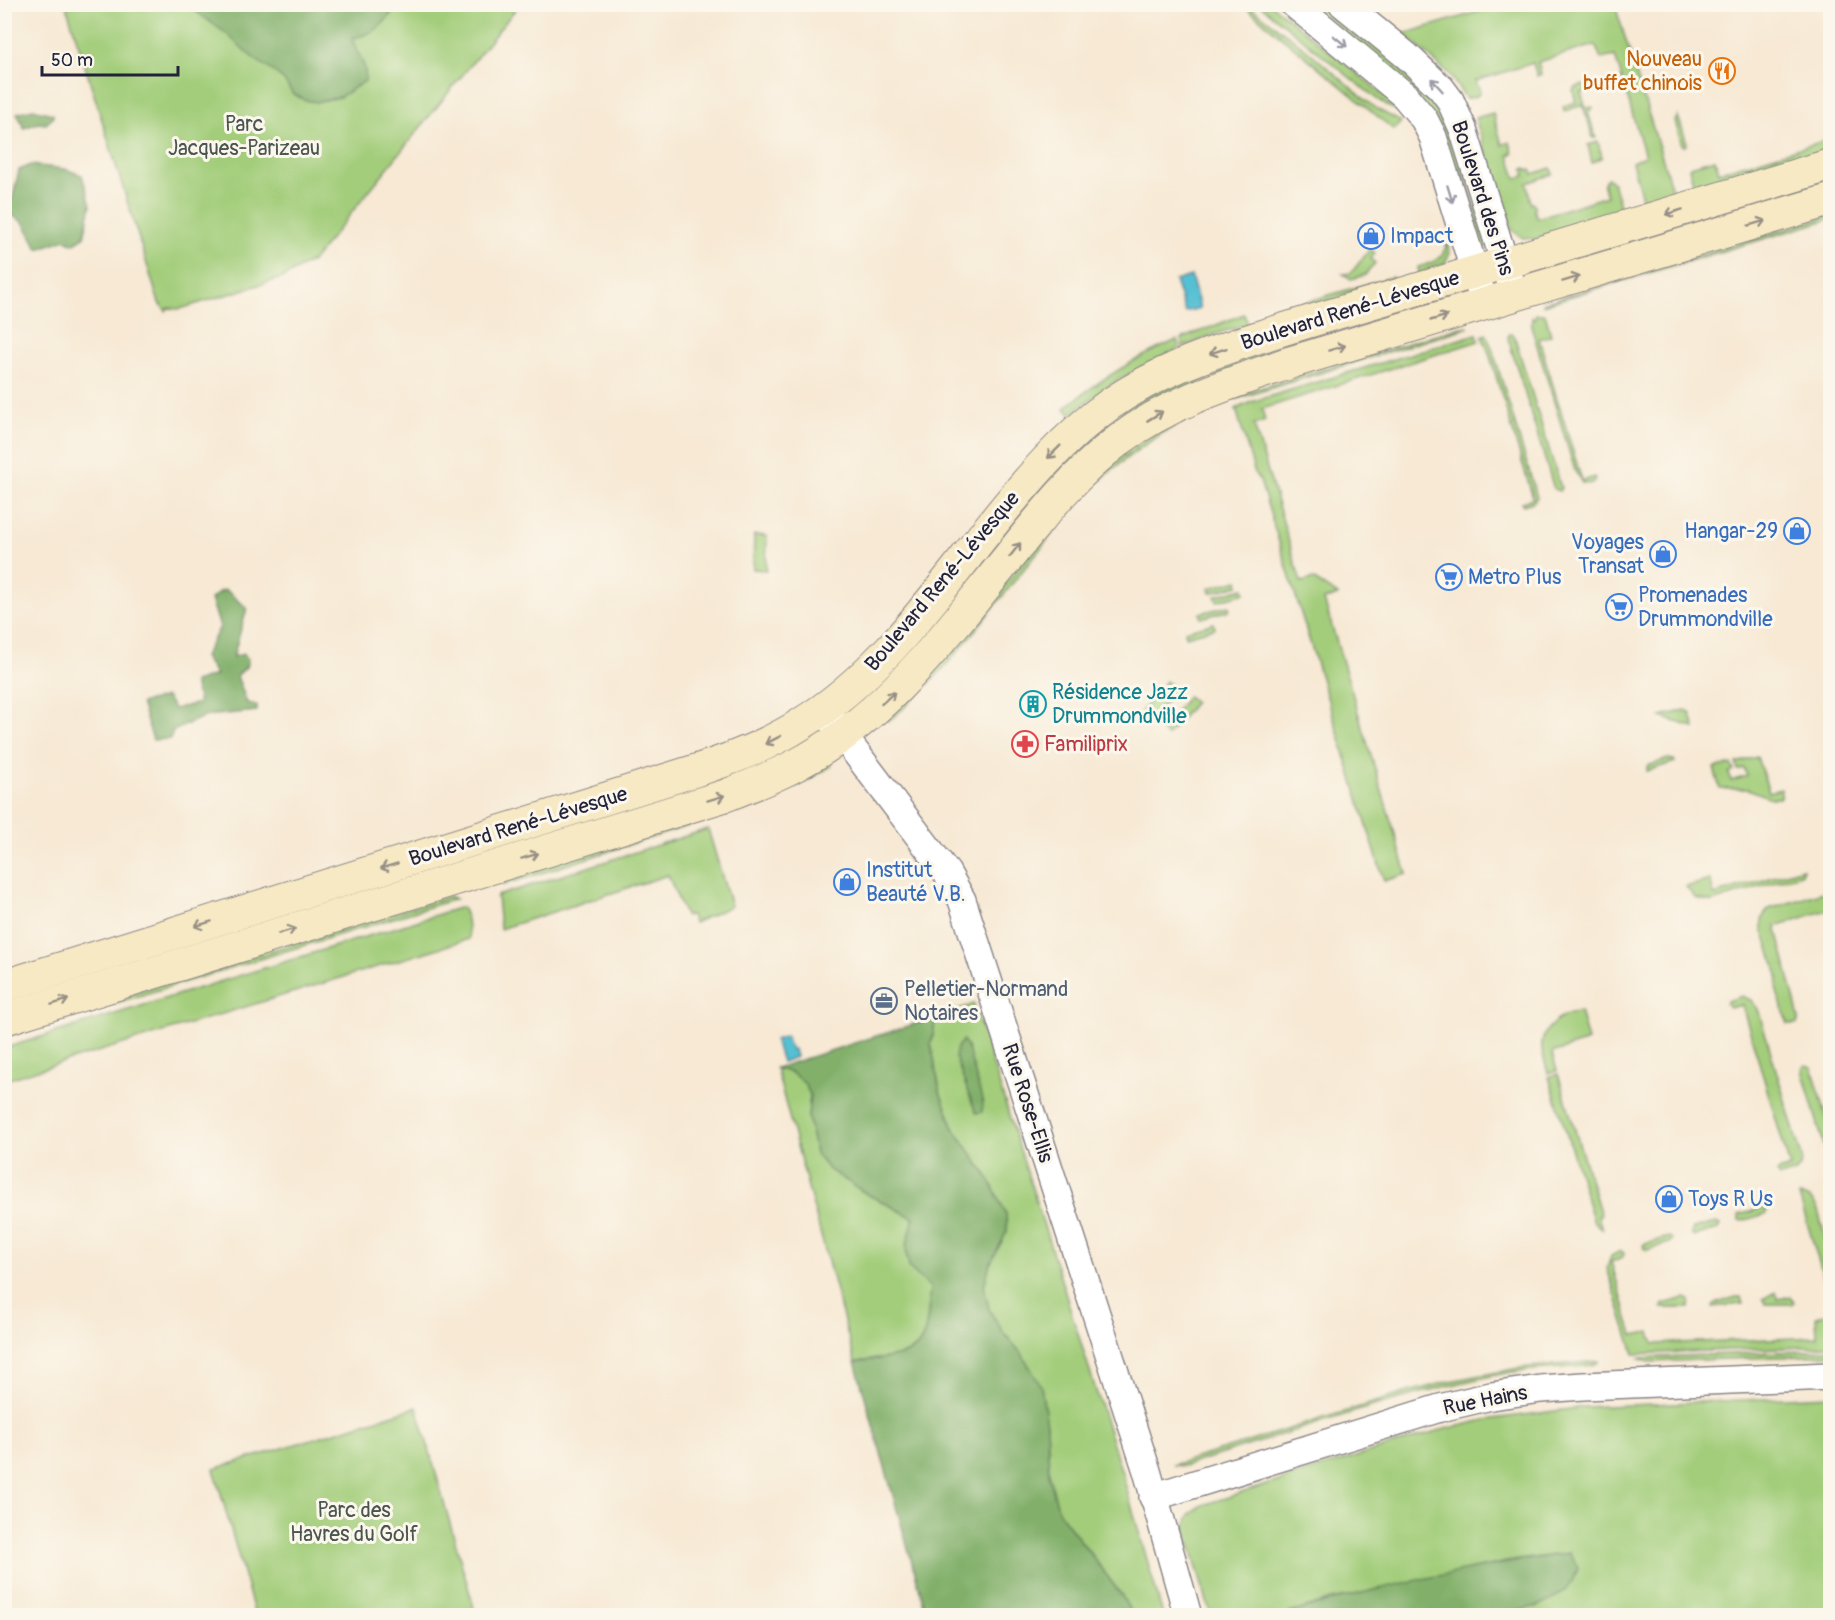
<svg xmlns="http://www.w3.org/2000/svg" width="1835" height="1620" viewBox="0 0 1835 1620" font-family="Pangolin,sans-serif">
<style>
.green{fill:#a3cd7a;stroke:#62785a;stroke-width:1.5}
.forest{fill:#82b06a;stroke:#526952;stroke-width:1.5}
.water{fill:#57c0d3;stroke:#3c7187;stroke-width:1.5}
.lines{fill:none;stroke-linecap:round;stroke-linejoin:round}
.tertiary-casing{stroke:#8c8688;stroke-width:30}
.secondary-casing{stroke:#8c8688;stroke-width:34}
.tertiary{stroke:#fff;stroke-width:27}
.secondary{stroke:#f6e9c3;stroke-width:32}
.oneway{stroke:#9c9ca7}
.oneway2{stroke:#978f86}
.labels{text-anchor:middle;stroke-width:6;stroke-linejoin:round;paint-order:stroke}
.food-label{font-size:21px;fill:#c56008;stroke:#fbf7ec;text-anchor:end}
.park-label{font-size:21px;fill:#49554e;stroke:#fbf7ec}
.street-label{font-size:21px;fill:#22223b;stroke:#fbf7ec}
.shop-label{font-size:21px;fill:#366cbe;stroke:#fbf7ec;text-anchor:start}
.culture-label{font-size:21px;fill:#0d838f;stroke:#fbf7ec;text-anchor:start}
.health-label{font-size:21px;fill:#be3a42;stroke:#fbf7ec;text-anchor:start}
.service-label{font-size:21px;fill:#4e5e75;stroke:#fbf7ec;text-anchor:start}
</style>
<rect width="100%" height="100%" fill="#fbf7ec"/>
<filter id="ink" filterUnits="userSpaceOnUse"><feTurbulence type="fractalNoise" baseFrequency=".0167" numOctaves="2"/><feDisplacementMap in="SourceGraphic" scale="12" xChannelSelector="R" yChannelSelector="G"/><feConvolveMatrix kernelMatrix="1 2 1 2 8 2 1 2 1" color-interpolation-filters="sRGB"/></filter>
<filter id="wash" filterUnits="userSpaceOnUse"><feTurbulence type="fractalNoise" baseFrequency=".008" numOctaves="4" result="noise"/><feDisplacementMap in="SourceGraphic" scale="24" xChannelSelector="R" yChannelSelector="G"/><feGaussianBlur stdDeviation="1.35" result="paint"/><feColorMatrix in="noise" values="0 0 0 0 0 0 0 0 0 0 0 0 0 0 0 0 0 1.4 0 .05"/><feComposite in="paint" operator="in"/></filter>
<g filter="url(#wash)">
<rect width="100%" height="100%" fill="#f7e9d4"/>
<g class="green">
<path d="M66 5H519L311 263 310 262 285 277 180 309 168 308 166 311 159 303Z"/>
<path d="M1243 5H1248L1306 49 1375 108 1401 122 1394 130Z"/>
<path d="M1260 5H1272L1384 95 1403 113 1387 106 1374 97Z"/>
<path d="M1310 5H1328L1410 71 1446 113 1487 246 1480 248 1453 161Z"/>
<path d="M1501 5H1615L1674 196 1644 205 1632 162 1645 156 1615 56 1601 59 1595 45 1538 62 1541 74 1537 76 1533 63 1476 81 1480 92 1477 96 1466 99 1449 74 1403 34Z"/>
<path d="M1584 85 1588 91 1581 93 1586 108 1593 107V108L1588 112 1596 138H1593L1583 105 1564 111 1563 106 1576 102 1573 91 1575 88Z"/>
<path d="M1493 113 1502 145 1510 142 1513 153 1509 155 1516 178 1525 176 1523 169 1526 168 1528 171 1531 170 1533 174 1551 168 1553 174 1527 183 1531 204 1533 203 1536 207 1534 208 1537 218 1607 196C1605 189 1600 183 1608 178L1613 183 1622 212 1534 239 1523 238 1512 230 1475 118Z"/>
<path d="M1678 116 1687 143 1685 146 1682 145 1675 121Z"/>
<path d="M1830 139V149L1695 190 1689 168 1690 166 1715 159 1719 172Z"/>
<path d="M1598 142 1602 157 1592 163 1588 145Z"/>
<path d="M1830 215V219L1542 305 1546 302Z"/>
<path d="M1446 240 1450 253 1445 263 1419 274 1418 267C1433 263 1447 258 1446 240Z"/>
<path d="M1370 249 1375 253 1371 259 1375 263 1365 275 1351 279 1343 274 1351 273Z"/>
<path d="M1392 277 1394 281 1281 315 1285 308Z"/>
<path d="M1244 314 1248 324 1213 335 1183 347 1181 339Z"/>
<path d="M1536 314H1545L1551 335 1539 339 1582 481 1595 477V481L1592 484 1582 483 1575 471 1532 329V317L1535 318Z"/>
<path d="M1461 327H1469L1236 399 1234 396Z"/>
<path d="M1313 331 1315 337 1272 356 1201 381 956 598 954 594 1036 485 1141 396Z"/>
<path d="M1511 333 1514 335 1561 488 1559 491 1554 489 1508 338 1509 334Z"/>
<path d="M1477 334 1479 341 1262 409 1265 421 1254 425 1301 582 1313 579 1338 595 1324 600 1407 874 1384 881 1260 481 1255 474 1236 409 1251 402Z"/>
<path d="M1486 334 1492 348 1537 497 1533 502 1523 505 1522 502 1533 498 1489 353 1482 336Z"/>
<path d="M1177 340 1180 348 1116 381 1070 414 1065 408C1099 380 1137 357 1177 340Z"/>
<path d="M1203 410C1163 431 1126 455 1094 486 1074 505 1057 528 1040 549 992 608 947 672 889 721L887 719 927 680 1067 508 1105 469 1149 436Z"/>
<path d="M754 535 767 536 766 570 753 569Z"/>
<path d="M1238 580 1239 585 1210 593 1209 588Z"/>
<path d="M1244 588 1245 593 1217 601 1215 596Z"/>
<path d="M1229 606 1230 610 1201 618 1200 613Z"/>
<path d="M1214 623 1215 628 1186 636 1185 631Z"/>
<path d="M1166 681 1176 689 1151 720 1141 712Z"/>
<path d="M1188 696 1195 702 1167 736 1161 730Z"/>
<path d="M1685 710 1690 712 1695 728 1661 717Z"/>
<path d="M1757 757 1769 792 1781 789V795L1779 798H1771L1748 789H1720L1714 768 1731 764 1734 771 1729 773 1731 781 1747 776 1744 768 1738 770 1736 763Z"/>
<path d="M1668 759 1674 760 1675 762 1647 771V766Z"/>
<path d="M827 762 831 766 806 781 757 804 503 885 506 878Z"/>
<path d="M708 829 731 906 694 923 691 915 685 916 668 875 500 929 497 896Z"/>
<path d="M1803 868 1801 874 1712 902 1695 898 1686 887 1710 880 1714 895Z"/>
<path d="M1830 890V909L1776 926 1799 1018 1797 1024H1788L1777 992 1778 975 1762 928V920L1765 913 1769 909Z"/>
<path d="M449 896 455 899 5 1037V1031Z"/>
<path d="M462 907 467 919 469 939 5 1080V1048Z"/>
<path d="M1742 996 1751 1000 1758 1009 1802 1158C1803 1172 1791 1174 1780 1177L1777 1173 1779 1171 1790 1167 1742 1005 1729 1008 1726 1004 1727 1001Z"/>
<path d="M974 1004 1122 1473 1163 1615H1132L1122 1596 1059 1512 1049 1477 1047 1424 1003 1332 989 1310 984 1286 989 1266 1007 1231 1006 1214 988 1177 954 1129 940 1092 931 1044 936 1017Z"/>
<path d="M1580 1011 1588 1041 1552 1053 1557 1071 1548 1073C1546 1066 1543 1057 1542 1049 1540 1027 1562 1015 1580 1011Z"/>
<path d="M1806 1065 1812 1067 1830 1128V1166L1802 1070 1803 1067Z"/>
<path d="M776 1068 792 1073 805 1083 810 1095 808 1118 816 1154 827 1168 867 1194 914 1218C905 1257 898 1258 930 1287 926 1357 921 1354 855 1362Z"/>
<path d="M1558 1074 1601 1215 1598 1216 1602 1229 1594 1222 1549 1077Z"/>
<path d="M1799 1196 1810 1198 1817 1207 1830 1254V1299Z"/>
<path d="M1763 1208 1767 1209 1766 1214 1742 1221 1739 1220V1215Z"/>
<path d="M1716 1223 1720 1225 1718 1229 1694 1236 1691 1233 1693 1229Z"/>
<path d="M1669 1237 1672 1239 1670 1243 1647 1250 1644 1249 1643 1245 1645 1244Z"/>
<path d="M1620 1251 1624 1253 1623 1257 1611 1262 1633 1335 1650 1332 1654 1344 1817 1337 1816 1317 1830 1313V1346L1634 1354 1607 1268 1611 1256Z"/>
<path d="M1776 1292 1778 1299 1791 1296 1794 1302 1791 1304H1765L1763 1299Z"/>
<path d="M1736 1297H1741L1743 1304 1713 1307 1714 1304Z"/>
<path d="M1685 1298 1690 1300 1689 1308H1662L1663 1304Z"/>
<path d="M1830 1350V1355L1649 1362 1638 1358Z"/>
<path d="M1600 1361 1593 1365C1565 1369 1536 1368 1507 1373 1397 1394 1291 1433 1184 1466L1173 1465 1408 1392 1455 1380 1519 1368Z"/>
<path d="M1830 1396V1615H1480L1538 1606 1569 1553 1511 1561 1331 1600 1284 1615H1211L1186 1532C1185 1518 1191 1512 1203 1505L1437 1431 1485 1420 1585 1407Z"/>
<path d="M417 1407 476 1615H255L214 1469Z"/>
</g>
<g class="forest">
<path d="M187 5H397C384 25 376 34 352 38 356 54 368 63 365 81L340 97 317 102 304 100 292 93 285 82 277 74 252 57 227 34Z"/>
<path d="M33 109 53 114V118L46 124 38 123 24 128 17 113Z"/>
<path d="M31 165 65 169 82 175 91 205 84 237 73 244 65 239 38 249 23 222 5 211 13 197 19 170Z"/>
<path d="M226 590 247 608 233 657 243 654 248 659 246 667 237 676 247 703 257 705V711L205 716 173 731 170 739 153 740 141 703 166 697 174 709 199 703 194 682 216 675 204 657 220 627 211 599 221 591Z"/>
<path d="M936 1017 931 1044 940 1092 954 1129 988 1177 1006 1214 1007 1231 989 1266 984 1286 989 1310 1003 1332 1022 1354 1041 1386 1047 1424 1049 1477 1059 1512 1122 1596 1132 1615H927L855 1362C921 1354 926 1357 930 1287L909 1268 906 1247 914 1218 867 1194 828 1169 816 1154 808 1118 810 1095 805 1084 792 1073 776 1068Z"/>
<path d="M963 1040 968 1049 983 1103 982 1112 976 1113 955 1057 957 1047Z"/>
<path d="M1569 1553 1578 1567 1573 1582 1558 1596 1538 1606 1509 1612 1480 1616 1284 1615C1374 1586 1476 1567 1569 1553Z"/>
</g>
<g class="water">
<path d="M1191 276 1200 308 1185 312 1175 281Z"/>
<path d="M786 1036 791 1050 794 1049 796 1057 782 1062 775 1040Z"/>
</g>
</g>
<g filter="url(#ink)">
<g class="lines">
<defs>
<g id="tertiary">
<path d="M1294 4 1404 95 1424 119 1433 137 1481 292"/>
<path d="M1343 4 1407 56 1441 88 1450 100 1463 129 1515 296"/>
<path d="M831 720 947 873 962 900 1147 1471 1188 1616"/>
<path d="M1153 1497 1440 1408 1491 1396 1541 1389 1583 1386 1830 1376"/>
</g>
<g id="secondary">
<path d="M4 986 691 772C729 760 767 746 801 724 879 676 933 598 989 528 1026 482 1062 438 1110 404 1158 371 1207 354 1262 336 1313 320 1364 305 1415 290 1554 249 1692 207 1830 165"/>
<path d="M4 1019 727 795C750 786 773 777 794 766 879 722 937 646 996 573 1034 526 1070 477 1119 440 1171 401 1231 383 1292 362L1830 200"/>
</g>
</defs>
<use href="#tertiary" class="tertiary-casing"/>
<use href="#secondary" class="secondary-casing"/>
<use href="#tertiary" class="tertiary"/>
<use href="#secondary" class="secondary"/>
</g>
<defs><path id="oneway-shaft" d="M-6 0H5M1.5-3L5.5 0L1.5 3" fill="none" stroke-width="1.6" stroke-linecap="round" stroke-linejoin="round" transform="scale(1.5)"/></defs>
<g class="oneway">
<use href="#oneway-shaft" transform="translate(1340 41) rotate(39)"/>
<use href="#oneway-shaft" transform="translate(1437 85) rotate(-132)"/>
<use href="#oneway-shaft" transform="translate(1450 194) rotate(73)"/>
</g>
<g class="oneway2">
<use href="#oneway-shaft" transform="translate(1674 212) rotate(163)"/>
<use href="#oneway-shaft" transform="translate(1757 223) rotate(-17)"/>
<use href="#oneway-shaft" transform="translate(1571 279) rotate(-17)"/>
<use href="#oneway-shaft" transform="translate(1439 318) rotate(-16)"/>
<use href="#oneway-shaft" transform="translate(1337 348) rotate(-17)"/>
<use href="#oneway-shaft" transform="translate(1218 351) rotate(162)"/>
<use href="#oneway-shaft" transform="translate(1155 416) rotate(-31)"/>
<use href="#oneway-shaft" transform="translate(1054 452) rotate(135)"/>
<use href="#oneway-shaft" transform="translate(1015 550) rotate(-52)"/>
<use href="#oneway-shaft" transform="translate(888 698) rotate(-42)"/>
<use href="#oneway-shaft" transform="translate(773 740) rotate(153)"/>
<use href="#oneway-shaft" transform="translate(716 798) rotate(-17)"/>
<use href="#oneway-shaft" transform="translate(530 856) rotate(-17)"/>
<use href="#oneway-shaft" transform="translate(389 866) rotate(163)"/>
<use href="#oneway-shaft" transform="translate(203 924) rotate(163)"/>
<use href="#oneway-shaft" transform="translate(287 931) rotate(-17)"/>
<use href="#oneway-shaft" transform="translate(60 1002) rotate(-17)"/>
</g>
</g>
<defs>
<symbol id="restaurant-ring" viewBox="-11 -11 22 22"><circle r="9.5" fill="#fbf7ec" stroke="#e8710a" stroke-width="1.5"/><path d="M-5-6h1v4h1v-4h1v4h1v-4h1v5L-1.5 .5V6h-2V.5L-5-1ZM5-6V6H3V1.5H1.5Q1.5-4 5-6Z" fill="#e8710a"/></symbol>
<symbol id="shop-ring" viewBox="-11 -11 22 22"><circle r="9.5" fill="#fbf7ec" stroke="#3f7fe0" stroke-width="1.5"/><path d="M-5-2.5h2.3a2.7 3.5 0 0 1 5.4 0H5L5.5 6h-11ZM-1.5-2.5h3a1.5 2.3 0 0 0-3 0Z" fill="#3f7fe0"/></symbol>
<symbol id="supermarket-ring" viewBox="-11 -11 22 22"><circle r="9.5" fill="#fbf7ec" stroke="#3f7fe0" stroke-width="1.5"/><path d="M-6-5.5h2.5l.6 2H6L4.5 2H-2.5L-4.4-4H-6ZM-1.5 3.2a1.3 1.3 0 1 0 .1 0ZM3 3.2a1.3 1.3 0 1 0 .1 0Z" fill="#3f7fe0"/></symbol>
<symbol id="building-ring" viewBox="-11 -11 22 22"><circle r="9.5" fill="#fbf7ec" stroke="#0f9aa8" stroke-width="1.5"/><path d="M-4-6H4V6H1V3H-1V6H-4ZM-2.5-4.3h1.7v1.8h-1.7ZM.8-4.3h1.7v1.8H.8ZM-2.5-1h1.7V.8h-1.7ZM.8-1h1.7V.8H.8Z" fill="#0f9aa8"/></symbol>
<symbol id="pharmacy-ring" viewBox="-11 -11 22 22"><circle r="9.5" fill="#fbf7ec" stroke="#e0444e" stroke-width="1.5"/><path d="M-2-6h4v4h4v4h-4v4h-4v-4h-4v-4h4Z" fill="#e0444e"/></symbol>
<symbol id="office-ring" viewBox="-11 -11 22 22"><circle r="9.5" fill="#fbf7ec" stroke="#5c6f8a" stroke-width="1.5"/><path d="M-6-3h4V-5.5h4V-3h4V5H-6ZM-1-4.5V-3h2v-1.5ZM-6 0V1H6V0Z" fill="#5c6f8a"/></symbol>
</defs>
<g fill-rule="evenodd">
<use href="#restaurant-ring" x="1707" y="56" width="30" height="30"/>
<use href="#shop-ring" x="1356" y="221" width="30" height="30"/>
<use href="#shop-ring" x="1782" y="516" width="30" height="30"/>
<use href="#shop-ring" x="1648" y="539" width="30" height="30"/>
<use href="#supermarket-ring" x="1434" y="562" width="30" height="30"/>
<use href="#supermarket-ring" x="1604" y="592" width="30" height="30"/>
<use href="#building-ring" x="1018" y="689" width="30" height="30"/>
<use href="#pharmacy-ring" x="1010" y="729" width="30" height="30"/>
<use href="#shop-ring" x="832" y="867" width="30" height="30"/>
<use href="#office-ring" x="869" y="986" width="30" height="30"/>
<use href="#shop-ring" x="1654" y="1184" width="30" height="30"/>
</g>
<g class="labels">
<g class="food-label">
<text x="1702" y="66">Nouveau<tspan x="1702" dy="24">buffet chinois</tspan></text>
</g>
<g class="park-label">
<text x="244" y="131">Parc<tspan x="244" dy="24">Jacques-Parizeau</tspan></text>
<text x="354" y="1517">Parc des<tspan x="354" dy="24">Havres du Golf</tspan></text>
</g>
<g class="street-label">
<text transform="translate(1483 198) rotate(72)" y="7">Boulevard des Pins</text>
<text transform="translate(1350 310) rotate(-17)" y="7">Boulevard René-Lévesque</text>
<text transform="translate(942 581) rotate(-50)" y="7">Boulevard René-Lévesque</text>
<text transform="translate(518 826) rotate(-17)" y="7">Boulevard René-Lévesque</text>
<text transform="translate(1028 1103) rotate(72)" y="7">Rue Rose-Ellis</text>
<text transform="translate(1485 1400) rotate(-11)" y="7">Rue Hains</text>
</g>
<g class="shop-label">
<text x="1390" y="243">Impact</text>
<text x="1778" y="538" text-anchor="end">Hangar-29</text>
<text x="1644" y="549" text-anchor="end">Voyages<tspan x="1644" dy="24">Transat</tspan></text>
<text x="1468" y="584">Metro Plus</text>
<text x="1638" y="602">Promenades<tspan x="1638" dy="24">Drummondville</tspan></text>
<text x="866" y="877">Institut<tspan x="866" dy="24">Beauté V.B.</tspan></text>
<text x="1688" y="1206">Toys R Us</text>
</g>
<g class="culture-label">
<text x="1052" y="699">Résidence Jazz<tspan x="1052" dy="24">Drummondville</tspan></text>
</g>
<g class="health-label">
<text x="1044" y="751">Familiprix</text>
</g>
<g class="service-label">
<text x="904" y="996">Pelletier-Normand<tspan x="904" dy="24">Notaires</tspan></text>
</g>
</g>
<rect width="1835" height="1620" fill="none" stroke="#fbf7ec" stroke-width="24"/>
<path d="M42 66v9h136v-9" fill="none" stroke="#22223b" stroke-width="3"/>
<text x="51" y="66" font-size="18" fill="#22223b" stroke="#fbf7ec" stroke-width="4.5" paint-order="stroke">50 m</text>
</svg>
